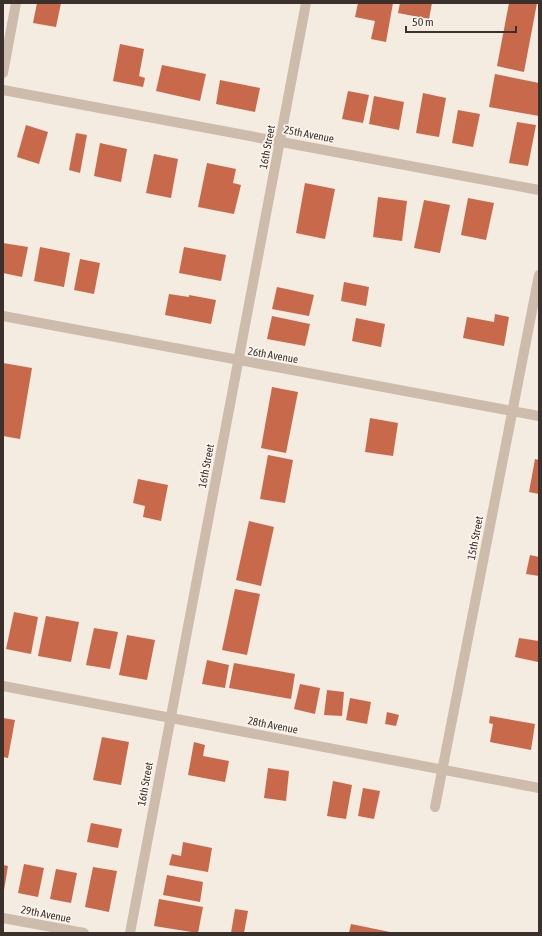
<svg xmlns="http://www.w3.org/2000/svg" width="542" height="936" viewBox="0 0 542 936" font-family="'Asap Condensed',sans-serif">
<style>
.building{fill:#c8694b}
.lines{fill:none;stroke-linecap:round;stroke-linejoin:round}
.minor{stroke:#cdbbac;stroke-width:10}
.tertiary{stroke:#cdbbac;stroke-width:10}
.labels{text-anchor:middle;stroke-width:3.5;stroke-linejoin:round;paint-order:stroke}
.street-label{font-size:11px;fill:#3b302b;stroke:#fbf5ee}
</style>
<rect width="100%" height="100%" fill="#f4ebe1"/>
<g class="building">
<path d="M37 3H61L56 27 33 23Z"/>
<path d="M358 3H393L386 42 371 39 375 21 355 17Z"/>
<path d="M400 3H432L429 19 398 13Z"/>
<path d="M509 3H537L524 72 497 66Z"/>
<path d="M120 44 144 49 139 76 145 78 143 87 113 81Z"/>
<path d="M162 65 206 74 200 101 156 91Z"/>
<path d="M495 74 539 83V116L489 107Z"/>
<path d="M220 80 260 88 255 112 216 104Z"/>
<path d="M348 91 369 95 363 123 342 119Z"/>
<path d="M423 93 446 98 439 137 416 133Z"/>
<path d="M374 96 404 102 399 130 369 124Z"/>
<path d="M458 110 480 114 473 147 452 143Z"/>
<path d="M517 122 536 125 528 166 509 163Z"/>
<path d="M26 125 48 132 39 164 17 157Z"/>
<path d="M76 133 87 135 80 173 69 170Z"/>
<path d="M100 143 127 149 121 182 94 176Z"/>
<path d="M154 154 178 159 171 198 146 193Z"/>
<path d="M207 163 236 169 233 183 241 185 234 214 198 207Z"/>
<path d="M305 183 335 189 325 239 296 233Z"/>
<path d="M378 197 407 201 402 241 373 237Z"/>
<path d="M468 198 494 203 486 240 461 235Z"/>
<path d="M424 200 450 205 440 253 414 248Z"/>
<path d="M3 243 28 247 22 277 3 273Z"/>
<path d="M40 247 70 253 64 287 34 281Z"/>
<path d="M184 247 226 255 221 281 179 273Z"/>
<path d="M80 259 100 263 94 294 74 290Z"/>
<path d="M344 282 369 287 366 306 341 301Z"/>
<path d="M277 287 314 295 309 316 272 309Z"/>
<path d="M169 294 189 297V295L216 300 211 324 165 315Z"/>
<path d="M495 314 509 317 504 346 463 338 467 317 494 322Z"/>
<path d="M272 316 310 324 305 346 267 339Z"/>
<path d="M356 318 385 324 381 347 352 341Z"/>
<path d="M3 363 32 368 20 439 3 436Z"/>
<path d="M272 387 298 392 286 453 261 448Z"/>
<path d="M370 418 398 423 393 456 365 452Z"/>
<path d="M268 455 293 460 285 503 260 499Z"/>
<path d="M535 459 539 460V494L529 492Z"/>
<path d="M138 479 168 485 161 521 143 517 145 506 133 503Z"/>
<path d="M249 521 274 527 261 586 236 580Z"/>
<path d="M530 555 539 557V576L526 574Z"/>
<path d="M235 589 260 594 247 655 222 650Z"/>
<path d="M14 612 38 617 31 654 6 649Z"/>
<path d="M46 616 79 622 71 662 38 656Z"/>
<path d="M94 628 118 632 110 669 86 665Z"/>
<path d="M127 635 155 640 147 680 119 675Z"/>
<path d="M519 638 539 641 538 662 515 657Z"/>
<path d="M207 660 229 665 225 688 202 684Z"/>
<path d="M234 663 295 674 291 699 229 688Z"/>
<path d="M300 684 320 688 315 714 294 709Z"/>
<path d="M327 690 344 692 342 716 324 715Z"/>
<path d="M350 698 371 702 367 724 346 720Z"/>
<path d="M387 712 399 715 396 726 385 724Z"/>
<path d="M490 716 535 724 531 750 490 742 493 724 489 723Z"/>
<path d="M3 718 15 720 8 758 3 757Z"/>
<path d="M102 737 129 742 121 785 93 780Z"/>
<path d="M194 742 205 745 203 756 229 761 225 782 188 775Z"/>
<path d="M268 768 289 771 286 801 264 798Z"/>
<path d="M333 781 352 785 346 819 327 816Z"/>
<path d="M363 788 380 791 374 819 358 816Z"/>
<path d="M91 823 122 829 118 848 87 842Z"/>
<path d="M183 842 212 848 208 872 169 865 172 854 181 856Z"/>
<path d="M24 864 44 868 38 897 18 893Z"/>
<path d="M3 865 8 866 4 890H3Z"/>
<path d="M93 867 117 871 109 912 85 907Z"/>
<path d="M56 869 77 873 71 903 50 899Z"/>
<path d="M167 875 203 882 200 902 163 895Z"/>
<path d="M159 899 203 907 198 933 154 926Z"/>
<path d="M235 909 248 911 244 933H231Z"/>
<path d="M351 924 390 932V933H349Z"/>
</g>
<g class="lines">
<g class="minor">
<path d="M3 73 16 3"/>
<path d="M3 90 539 190"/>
<path d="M3 316 539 416"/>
<path d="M3 686 539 788"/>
<path d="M435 807 539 275"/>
<path d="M130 933 306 3"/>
</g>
<path class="tertiary" d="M3 918 84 933"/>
</g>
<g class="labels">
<g class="street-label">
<text transform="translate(309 134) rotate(11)" y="4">25th Avenue</text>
<text transform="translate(267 147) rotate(-79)" y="4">16th Street</text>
<text transform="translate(273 355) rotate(10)" y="4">26th Avenue</text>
<text transform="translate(206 466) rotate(-79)" y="4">16th Street</text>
<text transform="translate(475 538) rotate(-79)" y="4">15th Street</text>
<text transform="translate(273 725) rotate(11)" y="4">28th Avenue</text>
<text transform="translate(145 784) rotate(-80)" y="4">16th Street</text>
<text transform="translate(46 914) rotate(11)" y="4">29th Avenue</text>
</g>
</g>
<rect width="542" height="936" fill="none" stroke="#3b302b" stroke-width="8"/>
<path d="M406 26v6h110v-6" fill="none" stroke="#3b302b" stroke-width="2"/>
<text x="412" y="26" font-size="12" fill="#3b302b" stroke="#fbf5ee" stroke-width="3" paint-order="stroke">50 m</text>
</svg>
